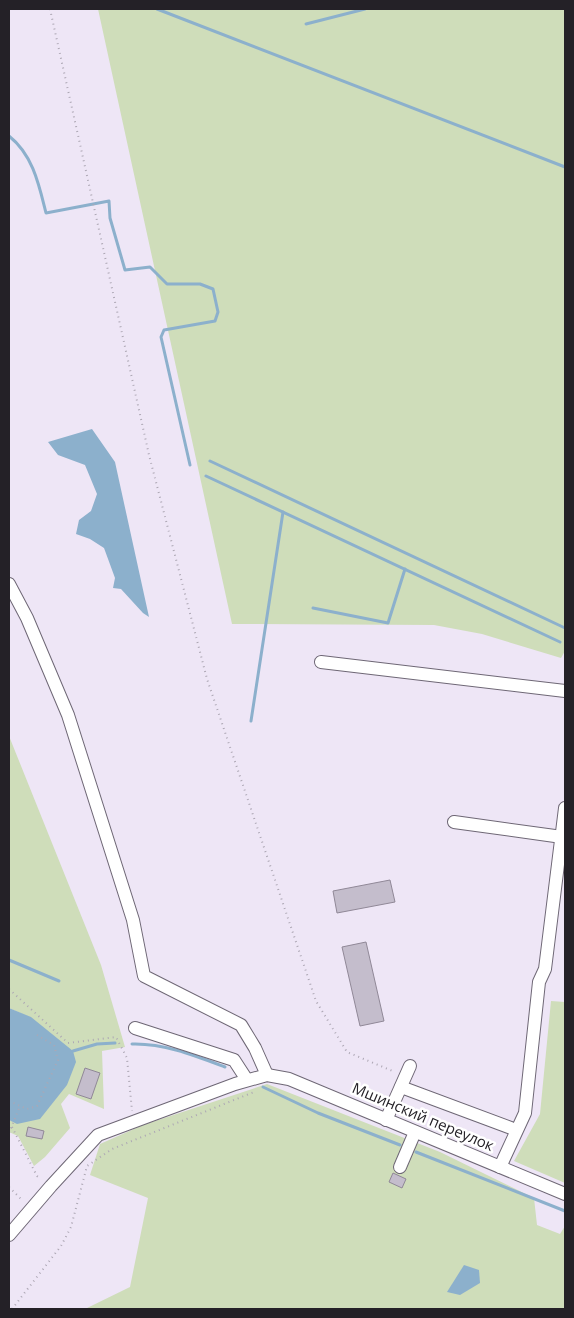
<svg xmlns="http://www.w3.org/2000/svg" width="574" height="1318" viewBox="0 0 574 1318" font-family="'Open Sans',sans-serif">
<style>
.green{fill:#cfddba}
.water{fill:#8cb0cc}
.lines{fill:none;stroke-linecap:round;stroke-linejoin:round}
.stream{stroke:#8cb0cc;stroke-width:3}
.building{fill:#c4bdcc;stroke:#908897}
.minor-casing{stroke:#6e6775;stroke-width:14}
.path{stroke:#ada7b4;stroke-width:2;stroke-dasharray:1 4;stroke-linecap:butt}
.minor{stroke:#fff;stroke-width:12}
.labels{text-anchor:middle;stroke-width:5;stroke-linejoin:round;paint-order:stroke}
.street-label{font-size:15px;fill:#242127;stroke:#fff}
</style>
<rect width="100%" height="100%" fill="#eee6f6"/>
<g class="green">
<path d="M98 9H565V651L561 658 482 634 434 625 232 624Z"/>
<path d="M9 736 101 965 125 1047 102 1051 104 1109 69 1094 61 1104 70 1128 45 1157 34 1166 18 1136 9 1132V1120L17 1123 31 1018 9 1008Z"/>
<path d="M551 1001 565 1002V1183L514 1161 540 1114Z"/>
<path d="M267 1084 440 1152 534 1198 537 1225 560 1234 565 1226V1309H85L130 1287 148 1198 90 1175 100 1144 143 1125Z"/>
</g>
<g class="water">
<path d="M92 429 115 462 149 617 143 613 121 589 113 588 115 578 104 548 90 539 76 534 79 520 91 511 97 494 85 465 58 455 48 442Z"/>
<path d="M9 1008 31 1017 73 1051 76 1062 67 1085 40 1119 17 1124 9 1120Z"/>
<path d="M464 1265 479 1270 480 1283 460 1295 447 1292Z"/>
</g>
<g class="lines">
<g class="stream">
<path d="M157 9 565 167"/>
<path d="M306 24 365 9"/>
<path d="M9 136C33 155 39 185 46 213L109 201 110 218 125 270 150 267 167 284H200L213 289 218 312 215 321 164 330 161 337 190 465"/>
<path d="M210 461 565 628"/>
<path d="M206 476 560 642"/>
<path d="M313 608 388 623 405 569"/>
<path d="M251 721 283 512"/>
<path d="M9 960 59 981"/>
<path d="M132 1044C164 1043 196 1056 225 1067"/>
<path d="M73 1051 97 1044 115 1043"/>
<path d="M263 1087 318 1113 400 1145"/>
<path d="M416 1152 565 1211"/>
</g>
</g>
<g class="building">
<path d="M390 880 395 902 337 913 333 891Z"/>
<path d="M366 942 384 1021 360 1026 342 947Z"/>
<path d="M85 1068 100 1073 91 1099 76 1094Z"/>
<path d="M28 1127 44 1131 42 1139 26 1136Z"/>
<path d="M393 1173 406 1179 402 1188 389 1182Z"/>
</g>
<g class="lines">
<defs>
<g id="minor">
<path d="M9 584 27 618 68 715 133 920 144 976 241 1025 255 1048 267 1075"/>
<path d="M321 662 565 691"/>
<path d="M454 822 562 837"/>
<path d="M135 1028 234 1060 247 1080"/>
<path d="M401 1087 511 1128"/>
<path d="M386 1120 410 1066"/>
<path d="M400 1167 415 1132"/>
<path d="M500 1167 525 1113 539 982 545 969 565 808"/>
<path d="M9 1235 51 1186 98 1135 235 1084 267 1075 289 1079 565 1194"/>
</g>
</defs>
<use href="#minor" class="minor-casing"/>
<g class="path">
<path d="M50 9 149 455 207 679 316 1001 347 1052 395 1072"/>
<path d="M9 989 68 1043 116 1037 127 1058 132 1111"/>
<path d="M9 1101 27 1109 37 1106 58 1060 54 1045 37 1035"/>
<path d="M12 1127 37 1176 41 1179"/>
<path d="M9 1133 20 1106"/>
<path d="M9 1187 23 1201"/>
<path d="M12 1309 61 1246 71 1227 87 1166 112 1149 254 1092"/>
</g>
<use href="#minor" class="minor"/>
</g>
<g class="labels">
<g class="street-label">
<text transform="translate(423 1117) rotate(23)" y="5">Мшинский переулок</text>
</g>
</g>
<rect width="574" height="1318" fill="none" stroke="#242127" stroke-width="20"/>
</svg>
